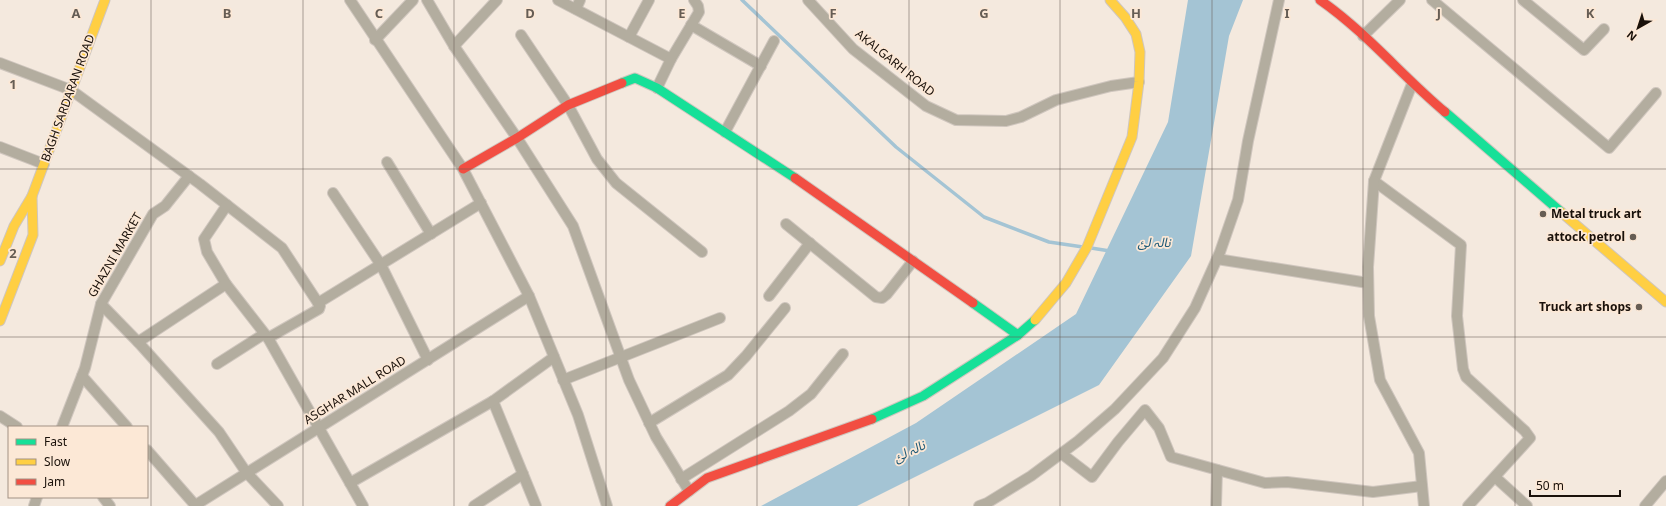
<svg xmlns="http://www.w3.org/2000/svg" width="1666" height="506" viewBox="0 0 1666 506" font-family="'Noto Sans','Noto Sans Arabic',sans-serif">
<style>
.water{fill:#a4c4d4}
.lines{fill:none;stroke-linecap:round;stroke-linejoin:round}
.stream{stroke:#a4c4d4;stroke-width:3.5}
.street-casing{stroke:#cfc6be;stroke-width:12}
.fast-casing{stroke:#cfc6be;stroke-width:11}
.slow-casing{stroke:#cfc6be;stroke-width:11}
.jam-casing{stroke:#cfc6be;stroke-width:11}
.street{stroke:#b3ad9f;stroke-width:10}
.fast{stroke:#16e098;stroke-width:9}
.slow{stroke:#ffcf43;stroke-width:9}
.jam{stroke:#f24e42;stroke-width:9}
.grid{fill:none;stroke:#665d54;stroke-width:1;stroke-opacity:0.55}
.poi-dot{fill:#665d54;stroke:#fce8d6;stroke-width:1.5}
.labels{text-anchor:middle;stroke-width:3.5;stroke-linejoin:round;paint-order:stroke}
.street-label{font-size:12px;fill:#1a110a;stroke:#fce8d6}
.poi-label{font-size:12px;font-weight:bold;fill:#1a110a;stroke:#fce8d6;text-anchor:end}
.water-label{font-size:13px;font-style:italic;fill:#1c5977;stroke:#fce8d6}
.grid-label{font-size:13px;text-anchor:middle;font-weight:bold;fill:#665d54;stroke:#fce8d6;stroke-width:3.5;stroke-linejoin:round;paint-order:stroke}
</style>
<rect width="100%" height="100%" fill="#f4e9de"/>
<path class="water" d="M1188 0H1243L1229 36 1191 256 1099 385 857 506H761L916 423 1076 314 1168 122Z"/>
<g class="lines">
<g class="stream">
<path d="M742 0 896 147 984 217 1049 242 1083 247"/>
<path d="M1091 248 1110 251"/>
</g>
<defs>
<g id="street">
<path d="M350 0 463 169 529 296 578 415 607 506"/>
<path d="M427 0 454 46 517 138 573 226 629 380 656 437 689 491"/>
<path d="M558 0 671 59"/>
<path d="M808 0 853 49 926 106 956 120 1006 121 1021 117 1056 100 1111 86 1139 82"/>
<path d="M1432 0 1609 148 1656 93"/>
<path d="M1523 0 1584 50 1604 29"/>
<path d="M576 9 580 0"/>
<path d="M691 25 761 66"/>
<path d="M521 35 568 105 597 159 616 183 702 252"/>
<path d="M1363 36 1400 0"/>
<path d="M629 37 649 0"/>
<path d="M375 40 413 0"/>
<path d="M454 46 497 0"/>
<path d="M0 63 71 90 200 184 282 248 320 306 319 309 268 338"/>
<path d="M1412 84 1374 181 1461 245 1457 316 1463 369 1466 377 1525 431 1530 438 1468 506"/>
<path d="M657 88 671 59 699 12 698 6 694 0"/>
<path d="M725 132 774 41"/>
<path d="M0 147 44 164"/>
<path d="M387 162 431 234"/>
<path d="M1374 181 1368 267 1369 316 1380 380 1419 453 1424 506"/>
<path d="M333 193 381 265 428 360"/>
<path d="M227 205 204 239 207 252 226 284 268 338 363 506"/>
<path d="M786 224 876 297 882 298 887 294 913 261"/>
<path d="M1217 259 1368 283"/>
<path d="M769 296 810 243"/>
<path d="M318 303 481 203"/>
<path d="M101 304 138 342 219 432 246 472 278 506"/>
<path d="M138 342 226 284"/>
<path d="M217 364 264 334"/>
<path d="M82 376 127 427"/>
<path d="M563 380 720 318"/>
<path d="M493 401 536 506"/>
<path d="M0 416 17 427"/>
<path d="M649 423 728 375 746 356 785 308"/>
<path d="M62 427 85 368 101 304 153 214 165 206 189 176"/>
<path d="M147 450 195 505"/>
<path d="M1062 454 1092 477 1118 442 1145 410 1159 428 1171 457 1265 483 1287 482 1373 492 1422 486"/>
<path d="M1495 477 1527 506"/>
<path d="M681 479 789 411 811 394 843 354"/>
<path d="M350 483 493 401 554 357"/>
<path d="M103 497 110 506"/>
<path d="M34 506 37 497"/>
<path d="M194 506 529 296"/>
<path d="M474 506 523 474"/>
<path d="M979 506 987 503 1031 476 1078 441 1115 409 1163 358 1195 308 1220 252 1238 200 1248 141 1279 0"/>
<path d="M1216 506 1217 470"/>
<path d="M1645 506 1666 481"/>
</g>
<g id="fast">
<path d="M622 83 635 78 657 88 795 178"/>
<path d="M1445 112 1561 212"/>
<path d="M973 303 1018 335"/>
<path d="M872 419 923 396 1018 335 1035 320"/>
</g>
<g id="slow">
<path d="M1561 212 1666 302"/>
<path d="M0 261 14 226 32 196 105 0"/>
<path d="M1035 320 1066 283 1087 247 1132 137 1139 82 1140 52 1136 34 1125 17 1110 0"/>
<path d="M0 321 33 235 32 196"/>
</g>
<g id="jam">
<path d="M1320 0C1366 32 1402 76 1445 112"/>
<path d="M463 169 517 138 568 105 622 83"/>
<path d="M795 178 973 303"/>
<path d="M670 506 707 478 872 419"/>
</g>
</defs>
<use href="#street" class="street-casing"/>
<use href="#fast" class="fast-casing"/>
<use href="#slow" class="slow-casing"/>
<use href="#jam" class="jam-casing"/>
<use href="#street" class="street"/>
<use href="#fast" class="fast"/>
<use href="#slow" class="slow"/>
<use href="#jam" class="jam"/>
</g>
<path class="grid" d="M151 0V506M303 0V506M454 0V506M606 0V506M757 0V506M909 0V506M1060 0V506M1212 0V506M1363 0V506M1515 0V506M0 169H1666M0 337H1666"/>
<g class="poi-dot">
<circle cx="1543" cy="214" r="4"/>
<circle cx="1633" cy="237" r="4"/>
<circle cx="1639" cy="307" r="4"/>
</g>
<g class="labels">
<g class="street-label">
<text transform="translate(895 63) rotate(39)" y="4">AKALGARH ROAD</text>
<text transform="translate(68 98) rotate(-70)" y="4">BAGH SARDARAN ROAD</text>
<text transform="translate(115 255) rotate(-60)" y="4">GHAZNI MARKET</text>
<text transform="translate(355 390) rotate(-32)" y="4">ASGHAR MALL ROAD</text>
</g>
<g class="poi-label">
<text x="1551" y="218" text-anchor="start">Metal truck art</text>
<text x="1625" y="241">attock petrol</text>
<text x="1631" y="311">Truck art shops</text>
</g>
<g class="water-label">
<text x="1154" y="247">نالہ لئ</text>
<text transform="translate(909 451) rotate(-26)" y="5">نالہ لئ</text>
</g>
</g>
<g class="grid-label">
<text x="76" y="18">A</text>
<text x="227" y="18">B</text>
<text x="379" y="18">C</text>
<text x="530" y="18">D</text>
<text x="682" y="18">E</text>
<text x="833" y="18">F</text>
<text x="984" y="18">G</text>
<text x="1136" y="18">H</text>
<text x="1287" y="18">I</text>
<text x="1439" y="18">J</text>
<text x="1590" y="18">K</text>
<text x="13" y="89">1</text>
<text x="13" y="258">2</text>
</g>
<rect x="8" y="426" width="140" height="72" fill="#fce8d6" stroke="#a29284"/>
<rect x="16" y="439" width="20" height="6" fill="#16e098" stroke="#a29284"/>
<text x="44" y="446" font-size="12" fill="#1a110a">Fast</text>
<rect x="16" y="459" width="20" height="6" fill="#ffcf43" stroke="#a29284"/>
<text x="44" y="466" font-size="12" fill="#1a110a">Slow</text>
<rect x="16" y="479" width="20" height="6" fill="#f24e42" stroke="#a29284"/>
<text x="44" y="486" font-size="12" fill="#1a110a">Jam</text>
<g transform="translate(1638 28) rotate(219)" stroke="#fce8d6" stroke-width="3" paint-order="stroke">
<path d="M0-3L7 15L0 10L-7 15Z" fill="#1a110a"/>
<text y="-6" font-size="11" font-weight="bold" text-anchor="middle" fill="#1a110a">N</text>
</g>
<path d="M1530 490v6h90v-6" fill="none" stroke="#1a110a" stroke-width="2"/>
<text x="1536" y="490" font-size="12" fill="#1a110a" stroke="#fce8d6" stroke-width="3" paint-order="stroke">50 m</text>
</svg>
